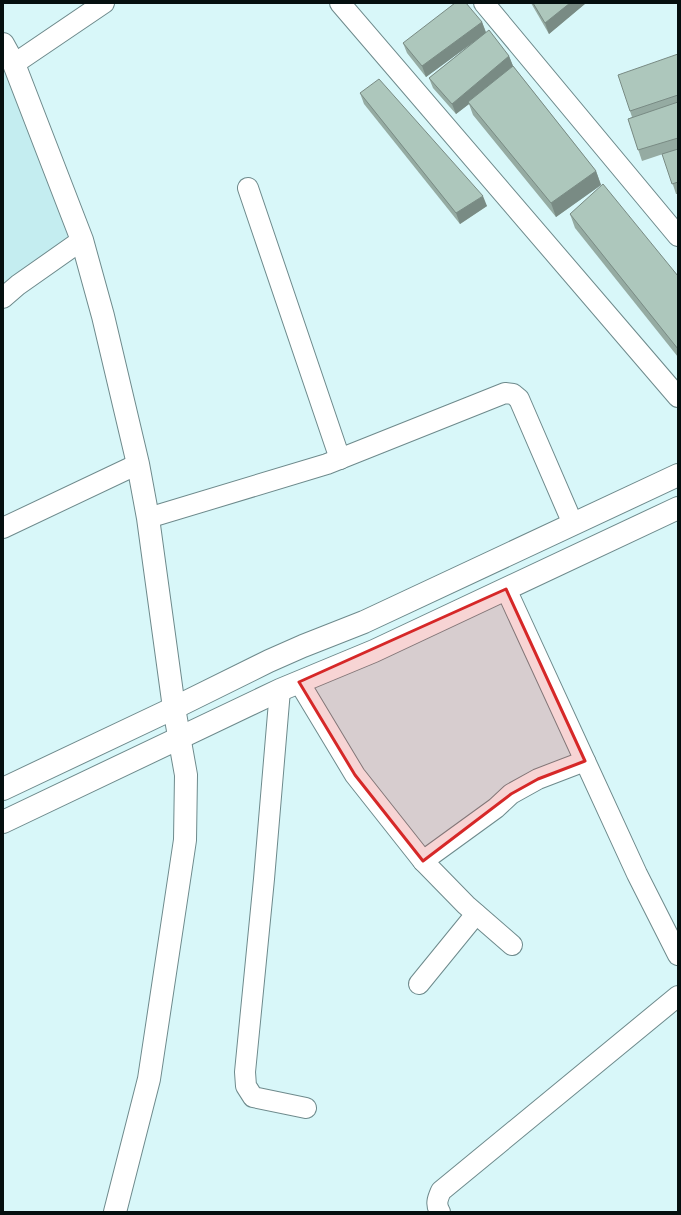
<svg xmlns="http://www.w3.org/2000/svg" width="681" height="1215" viewBox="0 0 681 1215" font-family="'Sofia Sans Condensed',sans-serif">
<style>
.built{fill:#c4edf0}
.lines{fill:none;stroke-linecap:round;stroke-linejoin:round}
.minor-casing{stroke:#6e8a8c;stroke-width:22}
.secondary-casing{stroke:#6e8a8c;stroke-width:24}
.minor{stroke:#fff;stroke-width:20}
.secondary{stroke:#fff;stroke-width:22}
.wall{fill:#95aba2}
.shaded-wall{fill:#798b84}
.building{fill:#adc7bc;stroke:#798b84}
.marked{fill:#d62828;fill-opacity:0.2;stroke:#d62828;stroke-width:3;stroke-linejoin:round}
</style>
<rect width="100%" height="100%" fill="#d8f7f9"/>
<path class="built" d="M3 60 71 240 3 291Z"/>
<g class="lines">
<defs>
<g id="minor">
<path d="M340 3 678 397"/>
<path d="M484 3 678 236"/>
<path d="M14 64 104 3"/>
<path d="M248 188 340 459"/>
<path d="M3 298 18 285 82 240"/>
<path d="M148 518 327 464 505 393 513 394 519 399 573 524"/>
<path d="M3 528 138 464"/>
<path d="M506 589 637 874 678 955"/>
<path d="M299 682 355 775 423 861 466 905 512 945"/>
<path d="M280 690 264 879 245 1072 246 1086 253 1097 306 1108"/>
<path d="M423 861 496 808 511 794 538 779 585 761"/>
<path d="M419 984 476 914"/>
<path d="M440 1212C435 1204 438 1198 441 1191L678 996"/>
</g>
<g id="secondary">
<path d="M3 44 14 64 82 240 103 316 138 464 148 518 174 708 186 775 185 840 149 1079 115 1212"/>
<path d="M3 789 174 708 269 661 303 646 364 622 678 475"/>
<path d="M3 822 280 690 374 651 678 508"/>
</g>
</defs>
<use href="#minor" class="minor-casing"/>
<use href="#secondary" class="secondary-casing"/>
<use href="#minor" class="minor"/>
<use href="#secondary" class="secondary"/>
</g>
<g class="wall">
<path d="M531 3H586L549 34Z"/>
<path d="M482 22 486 32 509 56 513 66 596 171 601 185 556 217 473 115 469 104 456 114 433 88 429 78 476 40 426 77 407 53 403 43Z"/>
<path d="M678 54V194H676L663 154 642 161 628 119 632 117 630 111Z"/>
<path d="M360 93 487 206 460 224 364 104Z"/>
<path d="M570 214 678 276V357L575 228Z"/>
</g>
<g class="shaded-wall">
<path d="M570 3H586L549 34 545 23Z"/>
<path d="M482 22 486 33 426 77 422 66Z"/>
<path d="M509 56 513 66 468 102 469 104 456 114 452 104Z"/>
<path d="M596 171 601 185 556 217 551 203Z"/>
<path d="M483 196 487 206 460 224 456 213Z"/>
</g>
<g class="building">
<path d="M455 3H466L482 22 422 66 403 43Z"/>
<path d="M533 3H570L545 23Z"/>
<path d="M489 30 509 56 452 104 429 78Z"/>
<path d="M678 54V95L630 111 618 75Z"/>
<path d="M513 66 596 171 551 203 468 102Z"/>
<path d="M379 79 483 196 456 213 360 93Z"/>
<path d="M678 102V138L638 150 628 119Z"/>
<path d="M678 149V182L672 184 662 154Z"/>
<path d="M603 184 678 276V349L570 214Z"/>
</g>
<path class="marked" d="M506 589 585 761 538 779 511 794 423 861 355 775 299 682Z"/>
<rect width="681" height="1215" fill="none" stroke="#050f0f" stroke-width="8"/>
</svg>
